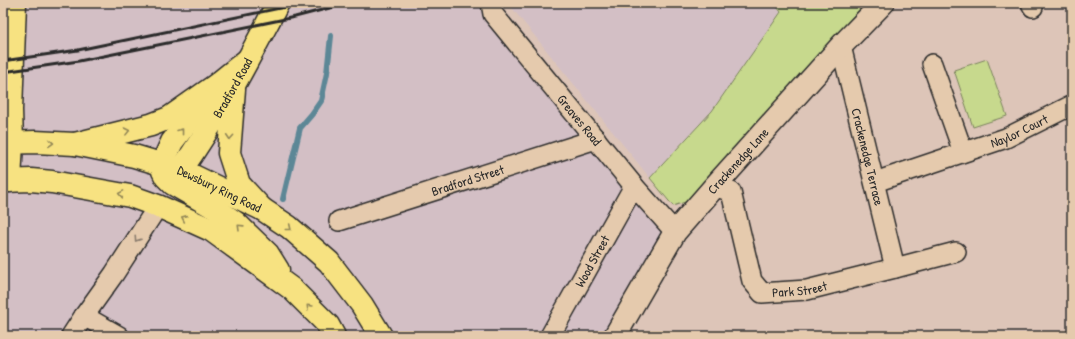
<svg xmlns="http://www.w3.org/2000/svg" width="1075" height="339" viewBox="0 0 1075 339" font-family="'Patrick Hand',sans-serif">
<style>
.built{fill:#d3bfc5}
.green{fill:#c7d98d;stroke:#79825c}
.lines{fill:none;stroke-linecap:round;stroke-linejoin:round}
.stream{stroke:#5c8796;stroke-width:6}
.minor-casing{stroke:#2b2b2b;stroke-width:22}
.tertiary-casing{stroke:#2b2b2b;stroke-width:25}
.primary-casing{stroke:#2b2b2b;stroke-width:25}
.trunk-casing{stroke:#2b2b2b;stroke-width:25}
.minor{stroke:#e5caad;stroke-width:19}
.tertiary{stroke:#e5caad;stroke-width:22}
.primary{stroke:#f7e281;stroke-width:22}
.trunk{stroke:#f7e281;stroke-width:22}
.rail{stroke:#2b2b2b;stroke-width:3}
.oneway{stroke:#918656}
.oneway2{stroke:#887a6c}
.labels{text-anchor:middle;stroke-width:3;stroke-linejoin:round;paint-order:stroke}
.street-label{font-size:13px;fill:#2b2b2b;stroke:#e5caad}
</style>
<rect width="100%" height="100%" fill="#ddc5b8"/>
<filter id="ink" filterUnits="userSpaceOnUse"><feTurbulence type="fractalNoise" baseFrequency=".025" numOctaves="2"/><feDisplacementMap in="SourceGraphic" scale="8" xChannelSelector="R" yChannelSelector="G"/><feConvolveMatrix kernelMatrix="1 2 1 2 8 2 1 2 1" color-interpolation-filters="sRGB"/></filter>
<g filter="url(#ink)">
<g class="built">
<path d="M3 3H491L675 232 615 336H3Z"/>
<path d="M510 3H774L781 12 712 111 650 178 512 8Z"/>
</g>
<g class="green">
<path d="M774 3H865L821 52 691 200 673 206 650 178 712 111 781 12Z"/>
<path d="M987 59 1007 116 973 127 954 70Z"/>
</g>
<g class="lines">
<path class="stream" d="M283 199 300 128 312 114 321 101 327 73 331 36"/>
<defs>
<g id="minor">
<path id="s1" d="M491 3 493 14 634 186 675 232"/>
<path d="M1031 3 1033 7"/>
<path id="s2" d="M841 46 895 268"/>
<path d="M932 64 963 152"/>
<path id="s3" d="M875 182 1006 138 1072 105"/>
<path id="s4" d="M715 186 731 192 752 281 762 293 776 292 807 290 895 268 956 252"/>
<path id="s5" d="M339 221 596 139"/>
<path d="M84 316 119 336"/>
<path d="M71 336 84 316 114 274 158 206"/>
<path id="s6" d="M550 336 634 186"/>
</g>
<g id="tertiary">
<path id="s7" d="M615 336 675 232 715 186 841 46 883 3"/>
</g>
<g id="primary">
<path d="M234 89 229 153 239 184 262 209"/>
<path d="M75 144 151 125 169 118 216 85 247 60"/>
<path d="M162 164 172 142 203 102"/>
<path id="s8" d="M181 170C218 118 248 60 278 3"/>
<path d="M10 181 12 142 11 110 15 3"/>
</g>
<g id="trunk">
<path id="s9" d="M3 143 35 142 75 144 134 156 181 170 262 209 289 227 329 262 362 305 381 336"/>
<path d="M162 164 163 171 166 177 173 184 213 207 235 222 268 254 278 270"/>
<path d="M3 181 31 180 52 182 130 196 158 206 211 230 292 289 328 325 334 336"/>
</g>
</defs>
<use href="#minor" class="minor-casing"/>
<use href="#tertiary" class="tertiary-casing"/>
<use href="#primary" class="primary-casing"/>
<use href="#trunk" class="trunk-casing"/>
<use href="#minor" class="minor"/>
<use href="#tertiary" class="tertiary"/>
<use href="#primary" class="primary"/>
<use href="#trunk" class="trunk"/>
<g class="rail">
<path d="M3 61 78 50 304 3"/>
<path d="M3 72 79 61 295 17 349 3"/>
</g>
</g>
<defs><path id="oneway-chevron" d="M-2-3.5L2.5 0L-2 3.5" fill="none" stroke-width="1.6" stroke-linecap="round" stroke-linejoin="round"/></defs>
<g class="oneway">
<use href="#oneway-chevron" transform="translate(127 131) rotate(-14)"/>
<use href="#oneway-chevron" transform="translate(181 131) rotate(-52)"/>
<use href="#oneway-chevron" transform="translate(230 137) rotate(94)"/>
<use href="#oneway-chevron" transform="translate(51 143) rotate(2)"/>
<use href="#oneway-chevron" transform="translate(121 194) rotate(-170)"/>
<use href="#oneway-chevron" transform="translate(184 218) rotate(-156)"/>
<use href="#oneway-chevron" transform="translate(240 227) rotate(-136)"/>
<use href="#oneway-chevron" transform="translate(289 228) rotate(39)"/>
<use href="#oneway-chevron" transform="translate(309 307) rotate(-135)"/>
</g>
<use class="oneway2" href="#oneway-chevron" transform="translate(137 239) rotate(124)"/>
</g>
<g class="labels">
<g class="street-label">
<text dy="5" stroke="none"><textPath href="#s8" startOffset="97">Bradford Road</textPath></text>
<text dy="5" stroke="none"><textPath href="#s1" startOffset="148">Greaves Road</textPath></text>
<text dy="5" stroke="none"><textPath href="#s3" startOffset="153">Naylor Court</textPath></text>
<text dy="5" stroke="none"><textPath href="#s2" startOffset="114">Crackenedge Terrace</textPath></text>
<text dy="5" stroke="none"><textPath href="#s7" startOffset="215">Crackenedge Lane</textPath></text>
<text dy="5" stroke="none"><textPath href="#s5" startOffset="135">Bradford Street</textPath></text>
<text dy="5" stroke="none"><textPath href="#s9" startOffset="224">Dewsbury Ring Road</textPath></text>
<text dy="5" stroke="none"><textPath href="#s6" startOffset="86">Wood Street</textPath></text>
<text dy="5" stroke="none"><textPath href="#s4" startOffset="162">Park Street</textPath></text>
</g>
</g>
<rect width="1075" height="339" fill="none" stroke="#e5caad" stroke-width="16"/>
<rect x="8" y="8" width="1059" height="323" fill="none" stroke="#2b2b2b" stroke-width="1.5" filter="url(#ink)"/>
</svg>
